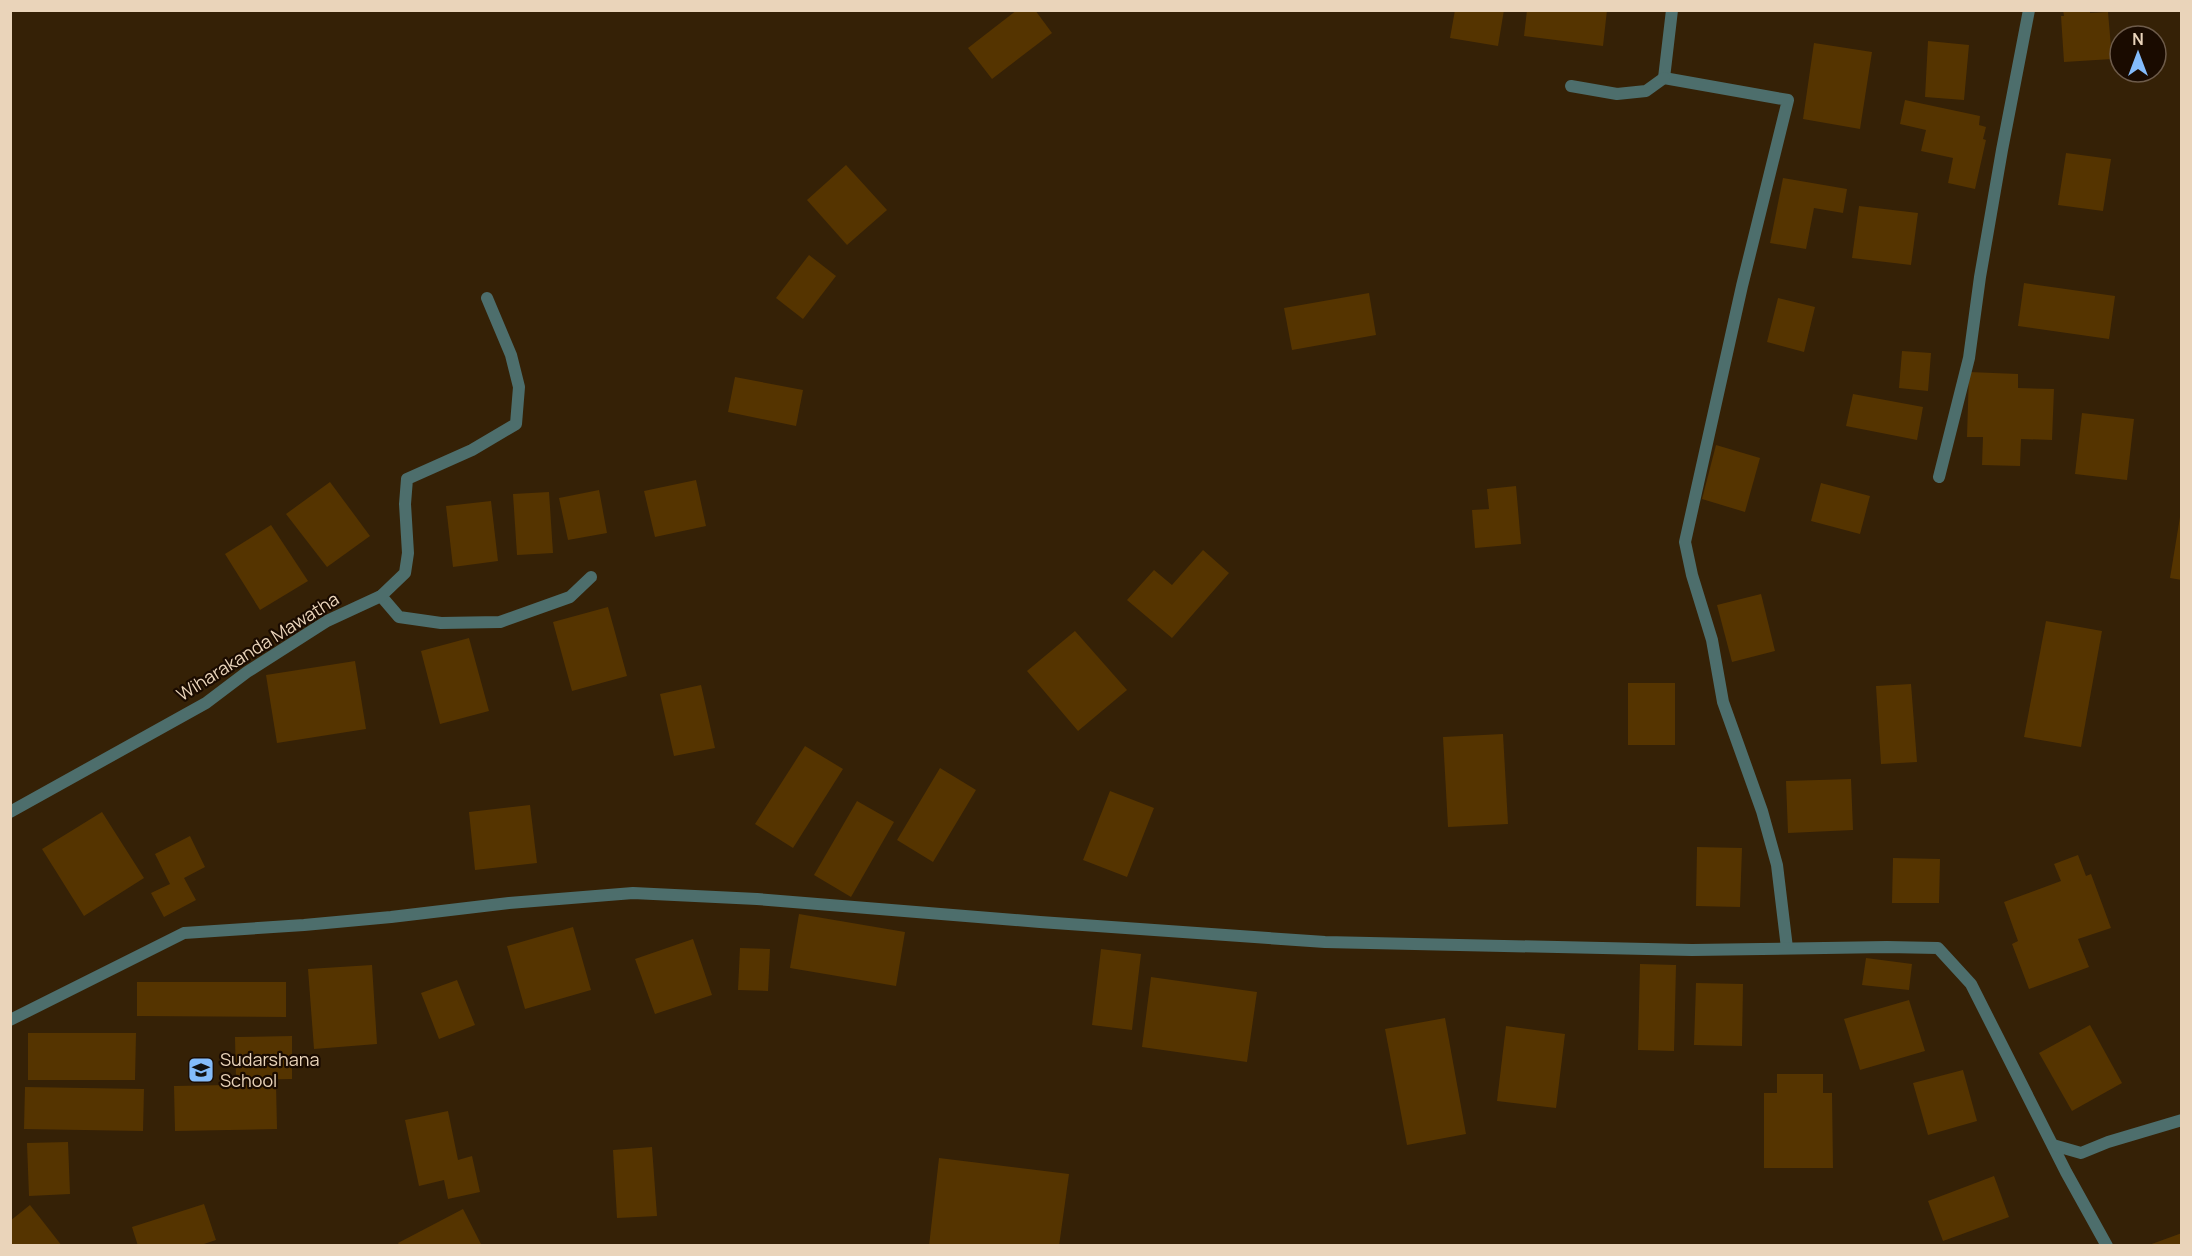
<svg xmlns="http://www.w3.org/2000/svg" width="2192" height="1256" viewBox="0 0 2192 1256" font-family="Manrope,sans-serif">
<style>
.building{fill:#553400}
.lines{fill:none;stroke-linecap:round;stroke-linejoin:round}
.minor{stroke:#4d6e6c;stroke-width:12}
.labels{text-anchor:middle;stroke-width:4.5;stroke-linejoin:round;paint-order:stroke}
.street-label{font-size:18px;fill:#ead4ba;stroke:#1a0b00}
.poi-label{font-size:18px;fill:#ead4ba;stroke:#1a0b00;text-anchor:start}
</style>
<rect width="100%" height="100%" fill="#352106"/>
<g class="building">
<path d="M1017 10H1035L1052 33 992 79 968 48Z"/>
<path d="M1455 10H1504L1498 46 1450 38Z"/>
<path d="M1527 10H1607L1603 46 1524 36Z"/>
<path d="M2063 10H2090V13L2108 12 2112 59 2064 62 2061 16H2064Z"/>
<path d="M1928 41 1969 45 1964 100 1925 97Z"/>
<path d="M1814 43 1872 52 1860 129 1803 119Z"/>
<path d="M1905 100 1980 116 1979 125 1986 127 1983 139 1986 140 1975 189 1948 183 1953 158 1921 151 1926 130 1900 124Z"/>
<path d="M2066 153 2111 159 2103 211 2058 205Z"/>
<path d="M846 165 887 210 847 245 807 200Z"/>
<path d="M1783 178 1847 189 1843 213 1814 208 1806 249 1770 243Z"/>
<path d="M1859 206 1918 213 1911 265 1852 258Z"/>
<path d="M809 255 836 276 803 319 776 298Z"/>
<path d="M2024 283 2115 296 2109 339 2018 326Z"/>
<path d="M1369 293 1376 335 1292 350 1284 308Z"/>
<path d="M1778 298 1815 307 1804 352 1767 342Z"/>
<path d="M1902 351 1931 353 1928 391 1899 388Z"/>
<path d="M1969 372 2018 374V388L2054 389 2052 440 2021 439 2020 466 1982 465 1983 437H1967Z"/>
<path d="M735 377 803 390 796 426 728 412Z"/>
<path d="M1853 394 1923 407 1917 440 1846 426Z"/>
<path d="M2082 413 2134 419 2127 480 2075 474Z"/>
<path d="M1716 445 1760 458 1745 512 1702 499Z"/>
<path d="M696 480 706 526 655 537 644 491Z"/>
<path d="M330 482 370 536 327 567 286 514Z"/>
<path d="M1821 483 1870 496 1860 534 1811 521Z"/>
<path d="M1516 486 1521 544 1475 548 1472 510 1489 509 1487 489Z"/>
<path d="M599 490 607 533 568 540 559 498Z"/>
<path d="M549 492 553 553 517 555 513 494Z"/>
<path d="M491 501 498 561 453 567 446 506Z"/>
<path d="M2180 517H2182V580L2170 578Z"/>
<path d="M271 525 308 581 260 610 225 554Z"/>
<path d="M1203 550 1229 573 1172 638 1127 600 1154 570 1172 585Z"/>
<path d="M1761 594 1775 651 1732 662 1717 605Z"/>
<path d="M608 607 627 676 572 691 553 622Z"/>
<path d="M2046 621 2102 631 2081 747 2024 737Z"/>
<path d="M1075 631 1127 690 1078 731 1027 671Z"/>
<path d="M469 638 489 711 440 724 421 651Z"/>
<path d="M355 661 366 729 277 743 266 675Z"/>
<rect x="1628" y="683" width="47" height="62"/>
<path d="M1911 684 1917 762 1881 764 1876 686Z"/>
<path d="M701 685 715 748 674 756 660 694Z"/>
<path d="M1503 734 1508 824 1448 827 1443 737Z"/>
<path d="M805 746 843 769 793 848 755 824Z"/>
<path d="M940 768 976 790 933 862 897 840Z"/>
<path d="M1851 779 1853 830 1788 833 1786 781Z"/>
<path d="M1110 791 1154 808 1127 877 1083 860Z"/>
<path d="M857 801 894 822 851 897 814 875Z"/>
<path d="M530 805 537 863 475 870 469 812Z"/>
<path d="M102 812 144 878 84 916 42 849Z"/>
<path d="M190 836 205 867 184 878 196 900 164 917 151 893 170 884 155 854Z"/>
<path d="M1697 847 1742 848 1740 907 1696 906Z"/>
<path d="M2078 855 2086 876 2091 874 2111 928 2078 939 2089 967 2029 989 2012 944 2018 941 2004 902 2061 881 2054 864Z"/>
<path d="M1893 858 1940 859 1939 903H1892Z"/>
<path d="M799 914 905 932 896 986 790 968Z"/>
<path d="M573 927 591 990 525 1009 507 946Z"/>
<path d="M693 939 712 995 655 1014 635 959Z"/>
<path d="M740 948 770 949 768 991 738 990Z"/>
<path d="M1101 949 1141 954 1132 1030 1092 1025Z"/>
<path d="M1866 958 1912 964 1909 990 1862 985Z"/>
<path d="M1640 964 1676 965 1674 1051 1638 1050Z"/>
<path d="M372 965 377 1044 314 1049 308 969Z"/>
<path d="M1151 977 1257 992 1247 1062 1142 1047Z"/>
<path d="M457 980 475 1025 439 1039 421 993Z"/>
<path d="M137 982H286V1017L137 1016Z"/>
<path d="M1696 983 1743 984 1742 1046 1694 1045Z"/>
<path d="M1909 1000 1925 1051 1860 1070 1844 1019Z"/>
<path d="M1445 1018 1466 1134 1407 1145 1385 1029Z"/>
<path d="M2090 1025 2122 1083 2072 1111 2039 1053Z"/>
<path d="M1506 1026 1565 1034 1556 1108 1497 1101Z"/>
<path d="M28 1033H136L135 1080H28Z"/>
<path d="M292 1036V1079L236 1080 235 1037Z"/>
<path d="M1963 1070 1977 1121 1928 1135 1913 1083Z"/>
<path d="M1777 1074H1823V1093H1832L1833 1168H1764V1093H1777Z"/>
<path d="M276 1084 277 1129 175 1131 174 1086Z"/>
<path d="M25 1087 144 1089 143 1131 24 1129Z"/>
<path d="M448 1111 458 1160 472 1156 480 1192 448 1199 444 1180 419 1186 405 1120Z"/>
<path d="M68 1142 70 1194 29 1196 27 1143Z"/>
<path d="M652 1147 657 1216 617 1218 613 1150Z"/>
<path d="M939 1158 1069 1174 1059 1246H929Z"/>
<path d="M1994 1176 2009 1217 1943 1241 1928 1201Z"/>
<path d="M204 1204 216 1240 198 1246H138L132 1227Z"/>
<path d="M30 1205 62 1246H10V1221Z"/>
<path d="M463 1209 482 1246H400L398 1243Z"/>
<path d="M2182 1233V1246H2149V1245Z"/>
</g>
<g class="lines">
<g class="minor">
<path d="M1672 10 1664 78 1788 100 1742 286 1685 542 1692 575 1712 640 1723 702 1762 811 1777 865 1787 948"/>
<path d="M1571 86 1617 94 1646 91 1664 78"/>
<path d="M1939 477 1969 358 1980 277 2002 150 2029 10"/>
<path d="M381 596 399 617 441 623 500 622 570 597 591 577"/>
<path d="M10 812 206 703 247 672 327 621 381 596 405 573 408 553 405 504 407 479 472 450 516 424 519 387 511 355 487 298"/>
<path d="M10 1020 184 933 304 925 391 917 509 903 633 893 757 899 1040 922 1325 942 1692 950 1887 947 1938 948 1971 984 2066 1172 2107 1246"/>
<path d="M2053 1145 2081 1153 2108 1142 2182 1120"/>
</g>
</g>
<defs>
<symbol id="school-square" viewBox="-11 -11 22 22"><rect x="-9" y="-9" width="18" height="18" rx="4" fill="#84bcfb" stroke="#1a0b00"/><path d="M0-5L7-2L0 1L-7-2ZM-4 1L0 2.5L4 1V4Q0 6-4 4Z" fill="#111"/></symbol>
</defs>
<g fill-rule="evenodd">
<use href="#school-square" x="186" y="1055" width="30" height="30"/>
</g>
<g class="labels">
<g class="street-label">
<text transform="translate(258 647) rotate(-32)" y="6">Wiharakanda Mawatha</text>
</g>
<g class="poi-label">
<text x="220" y="1066">Sudarshana<tspan x="220" dy="21">School</tspan></text>
</g>
</g>
<rect width="2192" height="1256" fill="none" stroke="#ead4ba" stroke-width="24"/>
<g transform="translate(2138 54)"><circle r="28" fill="#1a0b00" stroke="#6d5b4a" stroke-width="1.5"/>
<path d="M0-4.5L10 22L0 15L-10 22Z" fill="#84bcfb"/>
<text y="-9" font-size="16" font-weight="bold" text-anchor="middle" fill="#ead4ba">N</text>
</g>
</svg>
